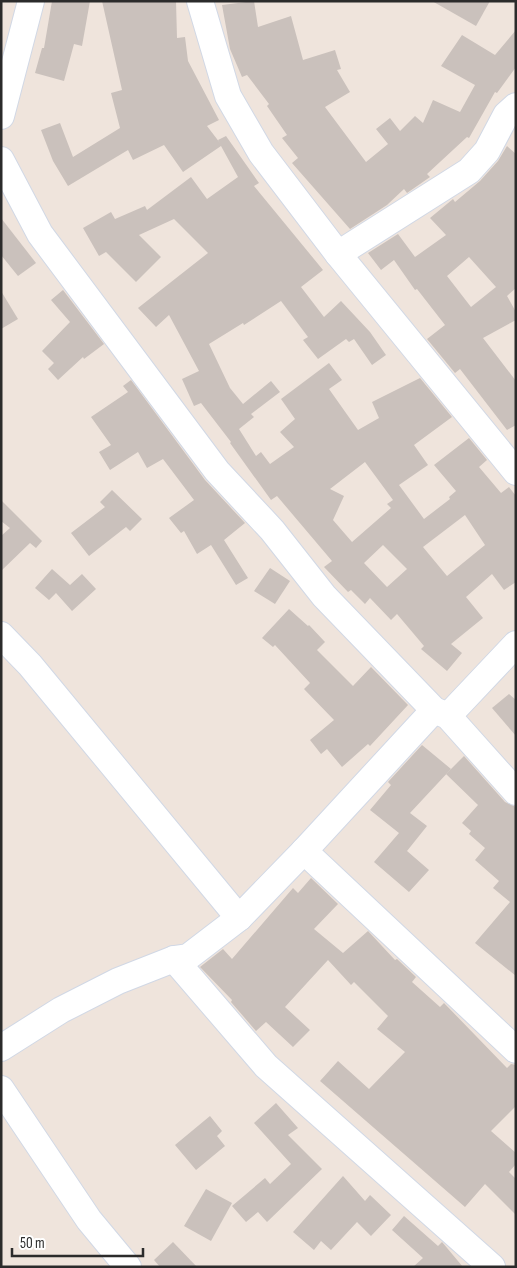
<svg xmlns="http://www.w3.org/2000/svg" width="517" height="1268" viewBox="0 0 517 1268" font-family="'Sofia Sans Condensed',sans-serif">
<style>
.building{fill:#cac1bc;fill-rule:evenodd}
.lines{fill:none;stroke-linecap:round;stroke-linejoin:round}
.minor-casing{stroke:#d1d8e5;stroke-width:28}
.minor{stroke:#fff;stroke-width:26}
</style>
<rect width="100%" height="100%" fill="#efe4dc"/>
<g class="building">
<path d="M52 1H90L82 46 74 44 64 81 35 73 42 48H44Z"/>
<path d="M102 1H176L177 38 185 37 188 61 219 120 207 126 220 143 218 140 226 136 259 183 254 186 323 270 301 287 324 317 341 301 370 332 386 355 372 365 354 339 349 342 346 339 318 359 303 340 308 337 281 301 244 325 243 323 209 344 230 388 243 404 271 381 280 392 251 414 254 417 239 429 256 456 261 452 270 464 294 447 280 432 295 419 281 399 329 363 342 380 329 389 358 430 379 418 372 402 420 378 452 417 414 445 428 465 399 485 424 519 450 499 449 497 456 491 434 465 469 438 487 460 479 467 501 493 509 487 516 496V582L504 590 492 574 466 597 483 618 451 644 462 653 447 671 421 649 424 646 397 614 391 620 370 598 365 604 351 590 348 592 324 567 332 561 277 496 271 500 230 443 231 442 201 403 194 406 182 379 199 371 169 315 156 327 138 308 208 253 174 219 139 235 161 257 136 282 106 252 99 256 83 228 111 212 115 219 145 206 147 210 191 177 207 199 238 177 221 146 183 172 164 145 133 160 128 150 68 186 53 161 41 130 60 123 73 157 120 128 111 93 122 90ZM365 462 393 500 387 504 391 508 352 542 333 520 344 496 330 489ZM465 515 485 545 447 576 423 547ZM383 545 407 569 387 587 364 563Z"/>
<path d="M254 1 258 27 291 16 303 60 335 50 341 69 337 70 350 92 325 107 366 162 388 144 376 129 390 118 400 131 415 116 423 123 433 100 460 112 475 85 441 66 462 35 495 55 516 30V67L497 93 495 92 469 138 467 137 427 174 430 177 420 184 407 193 404 189 387 205 350 229 292 163 298 158 282 138 287 135 267 106 269 104 247 75 242 77 230 49 222 5Z"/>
<path d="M432 1H490L476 26Z"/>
<path d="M507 146 516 154V288L507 296 516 312V320L483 338 516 381V425L507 430 460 369 455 373 427 339 445 325 417 289 415 290 394 260 381 270 368 253 398 234 415 257 446 235 430 218 453 199 455 202 480 181 498 161ZM469 257 496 287 471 307 447 276Z"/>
<path d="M1 218 36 263 18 276 1 255Z"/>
<path d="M63 290 104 344 84 359 83 357 58 380 48 369 54 363 42 351 70 322 51 300Z"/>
<path d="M1 291 18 319 1 329Z"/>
<path d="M131 380 205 480 245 523 224 540 248 578 236 585 211 545 197 554 184 531 181 533 169 518 194 500 163 459 147 468 138 452 110 470 99 452 111 445 91 417 128 392 123 386Z"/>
<path d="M112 490 142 519 130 531 126 527 89 556 71 533 105 507 100 502Z"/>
<path d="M1 500 42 541 36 548 30 543 1 571V536L10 528 1 521Z"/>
<path d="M270 568 290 581 275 604 254 591Z"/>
<path d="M52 569 70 585 82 574 96 589 72 611 56 593 49 600 35 588Z"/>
<path d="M289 609 308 626 309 625 325 642 317 650 353 686 371 667 408 705 370 746 368 744 342 767 327 749 321 754 310 740 334 720 304 689 310 683 275 645 273 647 262 638Z"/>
<path d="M509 694 516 700V736L492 708Z"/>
<path d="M422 745 451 769 410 813 427 826 407 851 429 870 409 892 374 862 399 833 370 810 391 785 388 782Z"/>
<path d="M464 756 505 802 516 807V976L475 943 510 902 493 888 499 881 475 860 485 848 469 834 471 831 462 823 478 805 446 774Z"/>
<path d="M311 878 338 904 314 929 343 953 368 931 395 960 397 959 416 977 412 982 440 1007 444 1003 507 1068 511 1064 516 1065V1106L491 1131 516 1153V1164L509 1172 516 1179V1215L485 1184 465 1207 320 1081 338 1061 369 1089 405 1052 377 1029 388 1016 354 982 351 985 328 960 285 1007 310 1030 293 1047 266 1022 256 1031 231 1002 232 1000 200 967 223 949 232 959 293 888 298 893Z"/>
<path d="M276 1103 298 1128 288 1135 322 1169 267 1222 258 1212 246 1222 232 1206 265 1178 270 1184 291 1164 254 1123Z"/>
<path d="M210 1116 222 1131 217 1136 225 1146 196 1170 175 1145Z"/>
<path d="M343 1176 365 1201 370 1195 391 1215 371 1236 357 1222 331 1250 321 1241 314 1250 293 1232Z"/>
<path d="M206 1189 232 1203 211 1241 184 1226Z"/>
<path d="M404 1216 438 1246 442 1242 463 1267H413L423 1258 392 1230Z"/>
<path d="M173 1242 197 1267H160L154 1260Z"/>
</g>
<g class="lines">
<defs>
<g id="minor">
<path d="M200 1 228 96 261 153 338 254 516 472"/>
<path d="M1 116 31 1"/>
<path d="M1 160 40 234 217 471 272 530 324 596 434 710 448 716 516 792"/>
<path d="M338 254 469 171 487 151 506 115 516 106"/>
<path d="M1 635 30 665 239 918"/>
<path d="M448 716 516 644"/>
<path d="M304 851 516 1050"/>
<path d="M174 959 266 1066 492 1267"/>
<path d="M1 1048 61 1010 118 981 174 959 188 957 239 918 304 851 434 710"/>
<path d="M1 1089 89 1220 128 1267"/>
</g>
</defs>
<use href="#minor" class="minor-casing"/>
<use href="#minor" class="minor"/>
</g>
<rect width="517" height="1268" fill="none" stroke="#2b2b2b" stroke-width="5"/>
<path d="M12 1248v8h131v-8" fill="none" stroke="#2b2b2b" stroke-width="2.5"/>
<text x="20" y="1248" font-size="15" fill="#2b2b2b" stroke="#ffffff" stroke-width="4" paint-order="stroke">50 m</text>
</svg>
